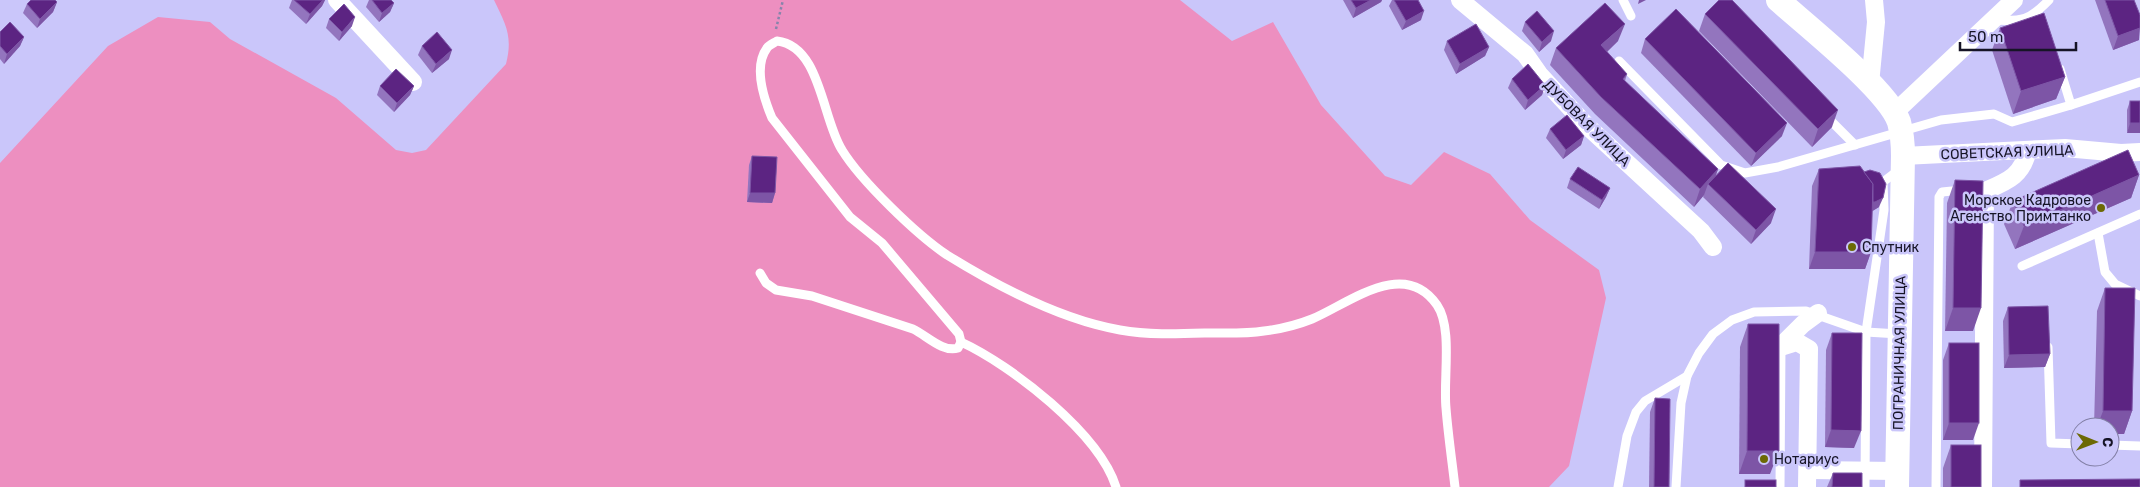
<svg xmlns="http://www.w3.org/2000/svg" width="2140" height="487" viewBox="0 0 2140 487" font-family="Rubik,sans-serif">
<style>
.green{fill:#ed8fc0}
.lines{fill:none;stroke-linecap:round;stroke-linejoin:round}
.path{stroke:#8784ab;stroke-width:2.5;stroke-dasharray:2.5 2.5;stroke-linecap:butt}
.service{stroke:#fff;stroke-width:9}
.minor{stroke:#fff;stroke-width:18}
.secondary{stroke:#fff;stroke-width:24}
.wall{fill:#9375be}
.shaded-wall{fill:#7d55a6}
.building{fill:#5c2482;stroke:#7d55a6}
.poi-dot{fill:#6c6904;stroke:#cac6fa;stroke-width:2}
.labels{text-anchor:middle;stroke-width:5;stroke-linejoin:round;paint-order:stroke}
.street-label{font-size:14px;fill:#161426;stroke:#cac6fa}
.poi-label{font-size:14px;fill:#161426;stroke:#cac6fa;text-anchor:start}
</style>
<rect width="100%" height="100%" fill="#cac6fa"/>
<path class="green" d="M494 0H1180L1232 41 1273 22 1321 105 1385 176 1411 185 1444 152 1490 174 1530 220 1599 270 1606 298 1569 466 1549 487H0V163L108 46 158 17 210 22 230 39 336 98 396 150 412 153 426 150 506 64C513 36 506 25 494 0Z"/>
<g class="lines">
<path class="path" d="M776 29 783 0"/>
<g class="service">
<path d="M1623 0 1631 16"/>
<path d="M1994 20C2022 22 2030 20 2049 0"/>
<path d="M1619 61 1721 165 1745 173 1778 167 1941 120 1994 114 2012 122 2071 105 2060 69"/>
<path d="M2071 105 2140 82"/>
<path d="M1826 116 1855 145"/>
<path d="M2098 233 2105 272 2115 284 2140 296"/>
<path d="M2022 266 2140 214"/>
<path d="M760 273 766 283 776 290 812 296 913 329C926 335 943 353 958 348L961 342 959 334 882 243 850 217 772 118C764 99 753 67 767 48 769 45 774 43 777 41 821 46 822 119 842 150 861 181 917 235 947 255 997 286 1062 320 1120 330 1148 335 1176 334 1205 333 1224 333 1245 334 1264 331 1281 329 1297 325 1312 319 1348 304 1404 257 1437 305 1453 328 1443 379 1446 408 1448 434 1452 461 1455 487"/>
<path d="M961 342C1011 365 1099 433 1116 487"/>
<path d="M2048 347 2051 443 2080 444"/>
<path d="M2110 445 2140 446"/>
<path d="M1618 487 1627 436 1636 412 1645 401 1687 376 1699 353 1713 334 1732 320 1754 312 1806 311 1866 332 1899 334"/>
<path d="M1676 487 1681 403 1687 376"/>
<path d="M1780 487 1781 347"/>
<path d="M1865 487 1866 332 1884 210 1883 182 1900 169"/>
<path d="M1936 487 1939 197 1942 192 1962 190"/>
</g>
<g class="minor">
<path d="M337 0 413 82"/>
<path d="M1460 0 1525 54 1539 74 1586 125 1701 231 1713 247"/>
<path d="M1870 84 1876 22 1874 0"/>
<path d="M1894 113 2014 0"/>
<path d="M1903 156 2065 148 2121 153 2140 152"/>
<path d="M1781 346 1803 324 1818 313"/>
<path d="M1781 347 1797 342 1809 349 1807 487"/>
<path d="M1808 470 1898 471"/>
<path d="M1983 487 1985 191C2008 181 2022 176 2028 150"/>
</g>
<path class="secondary" d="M1778 0C1806 25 1888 90 1899 122 1902 133 1903 145 1903 156L1897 487"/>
</g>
<g class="wall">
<path d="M292 0H325L322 6 306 24 289 8Z"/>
<path d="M369 0H391L394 3 390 12 379 22 366 7Z"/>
<path d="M1343 0H1382L1381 2 1353 18Z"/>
<path d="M1392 0H1418L1421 20 1402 30 1389 6Z"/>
<path d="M2095 0H2134L2139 40 2113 50Z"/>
<path d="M57 2 53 12 37 28 23 13 27 4Z"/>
<path d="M1705 14 1832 127 1812 147 1699 31Z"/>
<path d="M329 19 352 26 339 41 326 28Z"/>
<path d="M1525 22 1551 41 1539 52 1522 31Z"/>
<path d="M2000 28 2065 77 2056 99 2013 114 1992 50Z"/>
<path d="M0 32 24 37 20 46 4 64 0 59Z"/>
<path d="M1645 39 1782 136 1751 166 1641 53Z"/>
<path d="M1447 41 1489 47 1485 56 1456 74 1444 50Z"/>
<path d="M1618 41 1607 52 1627 74 1625 81 1718 169 1716 175 1771 223 1751 244 1703 197 1704 195 1694 207 1595 114 1550 65 1556 48Z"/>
<path d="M422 46 449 59 432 73 418 55Z"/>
<path d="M1512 79 1545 85 1542 95 1525 110 1508 88Z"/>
<path d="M380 86H414L410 95 394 112 377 95Z"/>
<path d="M2130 101H2140L2127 133V110Z"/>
<path d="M1550 129 1584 136 1581 145 1563 159 1546 138Z"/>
<path d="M752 156 775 193 772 203 747 202 749 165Z"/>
<path d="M1819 169 1879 207 1872 211 1871 252 1865 269H1809L1812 186Z"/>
<path d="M2139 175 2131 198 2015 249 2004 224 2013 201Z"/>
<path d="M1570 179 1610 188 1606 197 1599 209 1567 188Z"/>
<path d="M1955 180 1973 331H1945L1947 203Z"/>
<path d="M2105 288 2132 411 2124 434H2110V427H2094L2097 311Z"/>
<path d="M2008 307 2050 354 2045 367 2004 368 2003 321Z"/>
<path d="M1748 324 1770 474H1739L1740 347Z"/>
<path d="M1832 333 1854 448 1825 447 1826 350Z"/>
<path d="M1949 343 1973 440H1943V360Z"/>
<path d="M1655 398 1669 487H1649L1650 412Z"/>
<path d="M1951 445 1981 487H1943V468Z"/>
<path d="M1833 473 1862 487H1827Z"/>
</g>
<g class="shaded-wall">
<path d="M323 0H325L322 6 306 24 310 14Z"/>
<path d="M1371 0H1382L1381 2 1353 18 1356 8Z"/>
<path d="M1639 0H1646L1638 4Z"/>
<path d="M57 2 53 12 37 28 40 19Z"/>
<path d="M394 3 390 12 379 22 382 13Z"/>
<path d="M1424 11 1421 20 1402 30 1406 21Z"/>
<path d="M355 17 352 26 339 41 342 32Z"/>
<path d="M1625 24 1618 41 1595 63 1601 45Z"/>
<path d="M2140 28 2139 40 2113 50 2118 36Z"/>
<path d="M1554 31 1551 41 1539 52 1542 42Z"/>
<path d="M24 37 20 46 4 64 7 54Z"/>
<path d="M1489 47 1485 56 1456 74 1460 64Z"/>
<path d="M452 50 449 59 432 73 436 64Z"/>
<path d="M2065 77 2056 99 2013 114 2021 91Z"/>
<path d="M1545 85 1542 95 1525 110 1528 100Z"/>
<path d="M414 86 410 95 394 112 397 103Z"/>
<path d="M1838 110 1832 127 1812 147 1818 129Z"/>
<path d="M1787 123 1782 136 1751 166 1756 153Z"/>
<path d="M2130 123H2140V133H2127Z"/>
<path d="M1584 136 1581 145 1563 159 1566 150Z"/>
<path d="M1718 169 1712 186 1708 184 1704 195 1694 207 1700 189Z"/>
<path d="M2139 175 2131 198 2015 249 2024 226Z"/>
<path d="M1610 188 1606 197 1599 209 1602 200Z"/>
<path d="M750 193H775L772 203 747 202Z"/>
<path d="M1883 198 1879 207 1871 212 1870 202Z"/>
<path d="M1776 209 1771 223 1751 244 1756 230Z"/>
<path d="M1815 252H1871L1865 269H1809Z"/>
<path d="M1953 308H1981L1973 331H1945Z"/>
<path d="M2050 354 2045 367 2004 368 2009 355Z"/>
<path d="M2103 411H2132L2124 434H2110V427H2097Z"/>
<path d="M1949 423H1979L1973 440H1943Z"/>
<path d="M1831 430 1861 431 1854 448 1825 447Z"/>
<path d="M1747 451H1779L1770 474H1739Z"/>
</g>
<g class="building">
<path d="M31 0H55L57 2 40 19 27 4Z"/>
<path d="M294 0H323L310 14Z"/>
<path d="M372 0H391L394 3 382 13Z"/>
<path d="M1351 0H1371L1356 8Z"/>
<path d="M1394 0H1418L1424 11 1406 21Z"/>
<path d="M1719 0H1732L1838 110 1818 129 1705 14Z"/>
<path d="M2105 0H2134L2140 15V28L2118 36Z"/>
<path d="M1605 3 1625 24 1601 45 1627 74 1623 79 1718 169 1700 189 1601 97 1556 48Z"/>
<path d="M344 4 355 17 342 32 329 19Z"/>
<path d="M1676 9 1787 123 1756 153 1645 39Z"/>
<path d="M1537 11 1554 31 1542 42 1525 22Z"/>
<path d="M2044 13 2065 77 2021 91 2000 28Z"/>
<path d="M10 22 24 37 7 54 0 46V32Z"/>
<path d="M1476 24 1489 47 1460 64 1447 41Z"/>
<path d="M437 32 452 50 436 64 422 46Z"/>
<path d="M1528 64 1545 85 1528 100 1512 79Z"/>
<path d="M396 69 414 86 397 103 380 86Z"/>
<rect x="2130" y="101" width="10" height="22"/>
<path d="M1567 115 1584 136 1566 150 1550 129Z"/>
<path d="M2128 150 2139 175 2024 226 2013 201Z"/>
<path d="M752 156 777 157 775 193H750Z"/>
<path d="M1728 163 1776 209 1756 230 1708 184Z"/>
<path d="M1860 166 1873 184 1871 252H1815L1819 169Z"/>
<path d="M1578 167 1610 188 1602 200 1570 179Z"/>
<path d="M1870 170 1880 173 1886 184 1883 198 1875 202H1873V184L1864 172Z"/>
<path d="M1955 180 1983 181 1981 308H1953Z"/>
<path d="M2105 288H2135L2132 411H2103Z"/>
<path d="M2048 306 2050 354 2009 355 2008 307Z"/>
<path d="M1748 324H1779V451H1747Z"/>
<path d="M1832 333H1862L1861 431 1831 430Z"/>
<rect x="1949" y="343" width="30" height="80"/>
<path d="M1655 398 1670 399 1669 487H1654Z"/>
<rect x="1951" y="445" width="30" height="42"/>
<path d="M1833 473H1862V487H1832Z"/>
<path d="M2140 479V487H2020V480Z"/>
<rect x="1745" y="480" width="31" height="7"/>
</g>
<g class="poi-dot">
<circle cx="2101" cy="208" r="5"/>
<circle cx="1852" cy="247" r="5"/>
<circle cx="1764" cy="459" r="5"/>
</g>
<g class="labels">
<g class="street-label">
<text transform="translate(1587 123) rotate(45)" y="5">ДУБОВАЯ УЛИЦА</text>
<text transform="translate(2007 152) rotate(-2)" y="5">СОВЕТСКАЯ УЛИЦА</text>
<text transform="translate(1899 353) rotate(-89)" y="5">ПОГРАНИЧНАЯ УЛИЦА</text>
</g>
<g class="poi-label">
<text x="2091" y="205" text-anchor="end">Морское Кадровое<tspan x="2091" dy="16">Агенство Примтанко</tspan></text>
<text x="1862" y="252">Спутник</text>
<text x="1774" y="464">Нотариус</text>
</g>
</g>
<g transform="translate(2095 442) rotate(91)"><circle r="24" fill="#cac6fa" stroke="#827fa5"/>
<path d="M0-4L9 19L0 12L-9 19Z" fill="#6c6904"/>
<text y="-8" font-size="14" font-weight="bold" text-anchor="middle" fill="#161426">С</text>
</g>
<path d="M1960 42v8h116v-8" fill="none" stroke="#161426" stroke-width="2.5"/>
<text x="1968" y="42" font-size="15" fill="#161426" stroke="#cac6fa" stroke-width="4" paint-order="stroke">50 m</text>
</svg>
